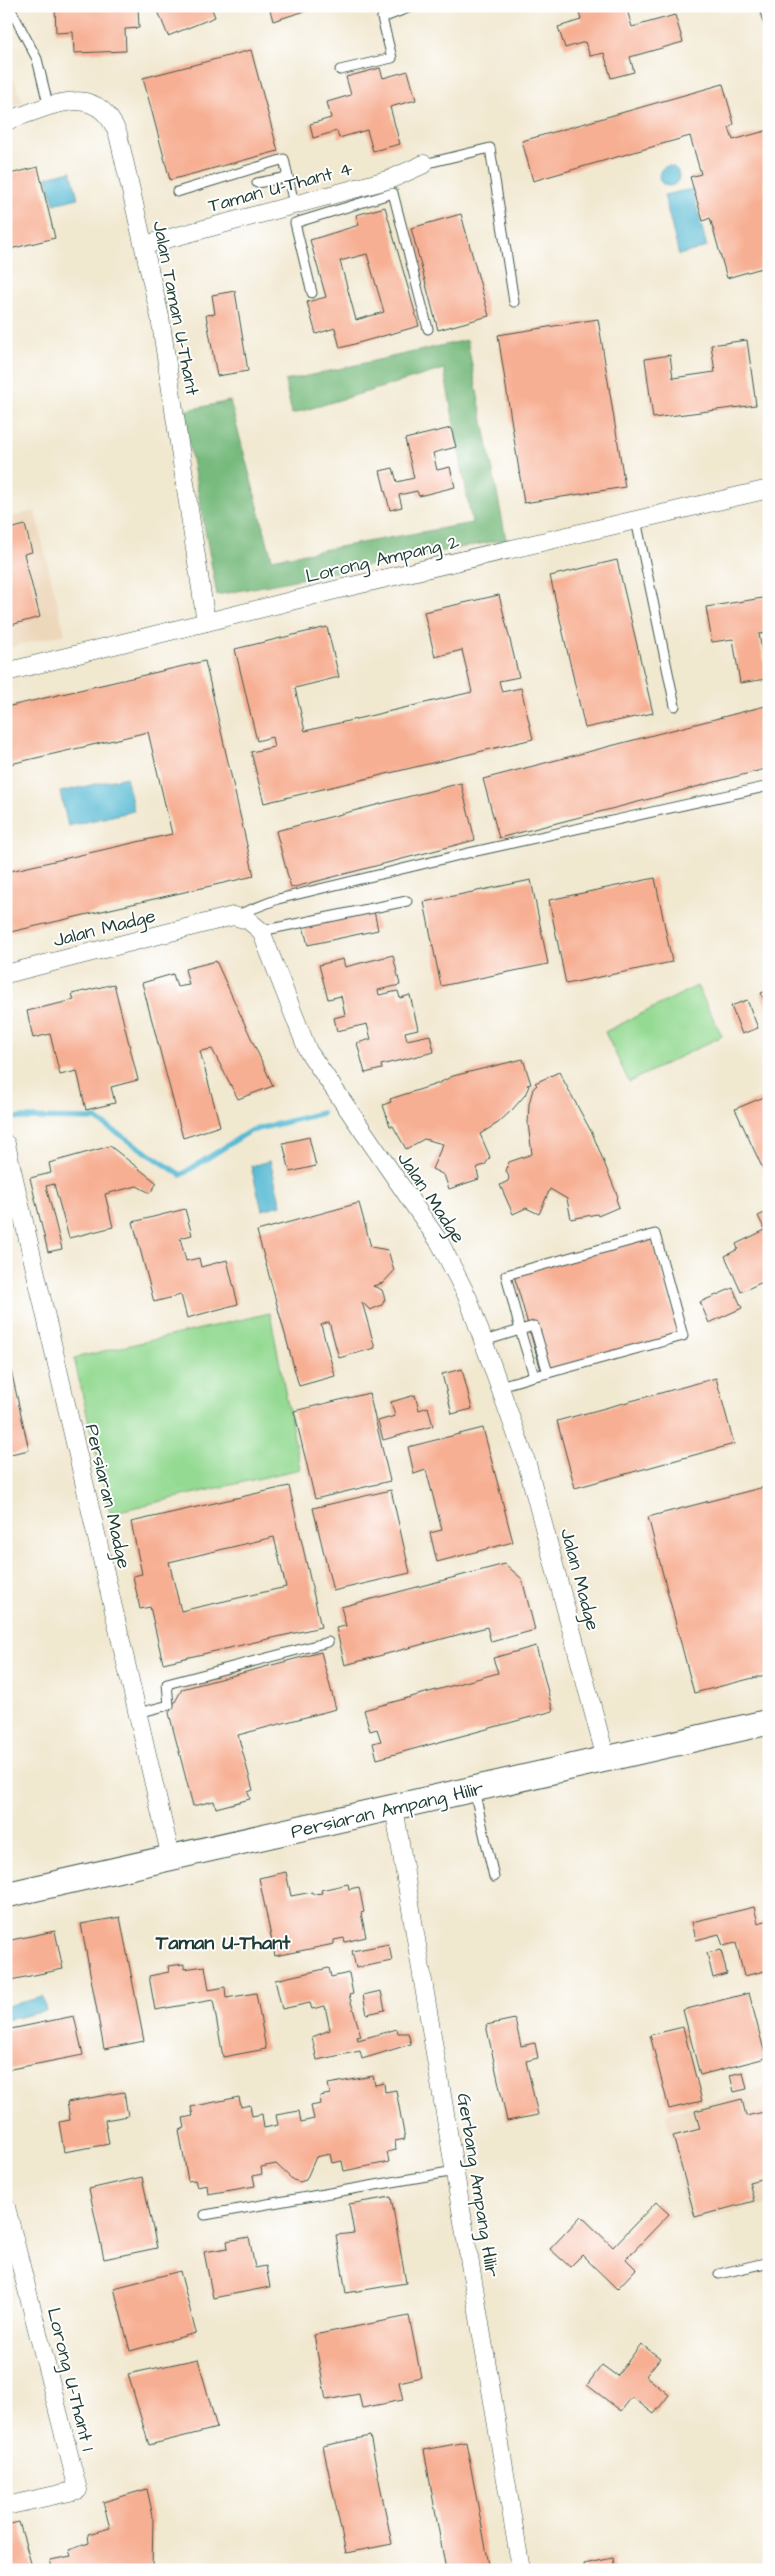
<svg xmlns="http://www.w3.org/2000/svg" width="775" height="2576" viewBox="0 0 775 2576" font-family="'Architects Daughter',sans-serif">
<style>
.built{fill:#edd7bb}
.green{fill:#94da93;stroke:#5a8c64}
.forest{fill:#77ba7d;stroke:#4b7c58}
.water{fill:#55b9d3;stroke:#3a7b84}
.lines{fill:none;stroke-linecap:round;stroke-linejoin:round}
.stream{stroke:#55b9d3;stroke-width:5.5}
.building{fill:#f7af93;fill-rule:evenodd}
.lane-casing{stroke:#3e574b;stroke-width:11}
.street-casing{stroke:#3e574b;stroke-width:19}
.secondary-casing{stroke:#3e574b;stroke-width:27}
.lane{stroke:#fff;stroke-width:9}
.street{stroke:#fff;stroke-width:18}
.secondary{stroke:#fff;stroke-width:25}
.labels{text-anchor:middle;stroke-width:4;stroke-linejoin:round;paint-order:stroke}
.street-label{font-size:19px;fill:#1f3d34;stroke:#fff}
.neighbourhood-label{font-size:20px;font-weight:bold;fill:#1f3d34;stroke:#fff}
</style>
<rect width="100%" height="100%" fill="#fff"/>
<filter id="ink" filterUnits="userSpaceOnUse"><feTurbulence type="fractalNoise" baseFrequency=".02" numOctaves="2"/><feDisplacementMap in="SourceGraphic" scale="10" xChannelSelector="R" yChannelSelector="G"/><feConvolveMatrix kernelMatrix="1 2 1 2 8 2 1 2 1" color-interpolation-filters="sRGB"/></filter>
<filter id="wash" filterUnits="userSpaceOnUse"><feTurbulence type="fractalNoise" baseFrequency=".0096" numOctaves="4" result="noise"/><feDisplacementMap in="SourceGraphic" scale="20" xChannelSelector="R" yChannelSelector="G"/><feGaussianBlur stdDeviation="1.12" result="paint"/><feColorMatrix in="noise" values="0 0 0 0 0 0 0 0 0 0 0 0 0 0 0 0 0 1.4 0 .05"/><feComposite in="paint" operator="in"/></filter>
<g filter="url(#wash)">
<rect width="100%" height="100%" fill="#f1e8d0"/>
<g class="built">
<path d="M6 62 23 102 6 108Z"/>
<path d="M35 511 65 634 6 648V518Z"/>
<path d="M769 2086V2203L688 2223 666 2114Z"/>
</g>
<g class="green">
<path d="M697 986 722 1036 629 1082 605 1032Z"/>
<path d="M270 1313 300 1469 110 1513 74 1358Z"/>
</g>
<path class="forest" d="M467 340 506 539 217 595 183 411 230 401 272 559 472 523 444 369 292 414 285 381Z"/>
<g class="water">
<circle cx="669" cy="176" r="10"/>
<path d="M71 171 78 198 54 204 47 177Z"/>
<path d="M692 189 707 247 679 255 664 195Z"/>
<path d="M126 777 134 811 68 826 60 792Z"/>
<path d="M270 1161 281 1205 262 1210 251 1166Z"/>
<path d="M43 1997 46 2011 6 2020V2006Z"/>
</g>
<g class="lines">
<path class="stream" d="M18 1118 96 1119 181 1175 250 1131 322 1113"/>
</g>
<g id="blocks">
<g class="building">
<path d="M55 6H138L139 28 125 29 126 51 74 53 73 32 56 33Z"/>
<path d="M156 6H211L215 17 168 36Z"/>
<path d="M269 6H318V7L273 21Z"/>
<path d="M577 6H626L632 27 675 15 683 42 630 57 634 72 611 78 604 53 590 56 585 42 565 48 558 27 581 20Z"/>
<path d="M758 6H769V38H768Z"/>
<path d="M251 50 278 151 170 180 143 78Z"/>
<path d="M380 68 383 78 408 71 416 100 390 107 400 144 373 151 367 130 339 138 337 131 313 138 310 124 331 118 327 102 351 95 346 77Z"/>
<path d="M723 84 734 124 729 128 733 140 769 130V266L727 278 710 218 703 221 690 177 701 174 690 136 533 181 522 141Z"/>
<path d="M38 167 55 238 6 250V175Z"/>
<path d="M385 207 419 326 340 348 335 328 316 334 307 302 326 297 310 240 359 225 356 215ZM367 254 384 312 356 320 340 261Z"/>
<path d="M461 214 489 316 438 330 411 228Z"/>
<path d="M235 291 248 371 217 376 206 315 215 314 212 295Z"/>
<path d="M598 319 625 487 524 503 498 335Z"/>
<path d="M747 340 756 405 653 418 645 359 670 355 673 378 715 372 711 345Z"/>
<path d="M451 428 456 447 433 453 437 470 450 467 455 487 419 496 417 491 399 495 402 507 390 510 380 471 393 468 397 482 414 478 405 439Z"/>
<path d="M25 525 32 552 24 554 40 617 11 625 6 608V530Z"/>
<path d="M617 560 653 713 585 728 550 576Z"/>
<path d="M499 595 519 677 499 681 502 692 521 688 533 739 264 803 251 752 274 747 272 737 257 741 235 649 327 627 339 677 295 688 305 731 472 692 462 650 435 657 424 612Z"/>
<path d="M769 597V633L759 634 767 679 740 683 733 639 712 642 706 607Z"/>
<path d="M205 661 254 876 6 933V872L172 834 148 732 6 765V707Z"/>
<path d="M769 705V768L499 838 483 779Z"/>
<path d="M461 783 475 840 291 888 276 831Z"/>
<path d="M655 878 672 962 566 984 549 900Z"/>
<path d="M531 880 548 964 441 986 424 902Z"/>
<path d="M374 911 378 930 308 945 303 926Z"/>
<path d="M393 955 400 985 378 990 379 995 398 991 400 998 410 995 418 1029 405 1032 407 1040 430 1035 434 1052 381 1065 382 1069 365 1073 357 1043 371 1039 367 1024 337 1031 334 1018 345 1015 341 996 328 999 319 965 343 959 345 967Z"/>
<path d="M216 961 273 1086 238 1099 212 1049 200 1051 220 1126 183 1138 142 983 173 974 177 987 189 985 185 969Z"/>
<path d="M114 984 138 1080 111 1087 115 1103 86 1110 77 1071 60 1075 50 1034 33 1038 27 1011 74 1000 72 994Z"/>
<path d="M769 990V1013L761 993Z"/>
<path d="M747 1000 758 1028 742 1034 731 1006Z"/>
<path d="M523 1059 531 1084 527 1085 529 1086 525 1095 512 1110 498 1123 480 1134 490 1157 485 1165 478 1167 477 1170 479 1179 449 1189 444 1175 432 1169 443 1144 424 1139 406 1149 393 1126H390L383 1105 391 1102 390 1099 437 1084 453 1076Z"/>
<path d="M559 1072 593 1135 618 1197 616 1199 619 1207 598 1216 597 1214 571 1219 567 1199 550 1189 539 1214 526 1208 513 1214 500 1185 508 1181 509 1177 506 1171 509 1162 532 1154 528 1124 529 1104 533 1089 537 1085 535 1083Z"/>
<path d="M769 1095V1109L763 1111 769 1123V1182L735 1109Z"/>
<path d="M309 1137 316 1166 290 1172 283 1143Z"/>
<path d="M110 1146 157 1183 150 1193 137 1186 105 1194 113 1227 69 1238 54 1184 46 1186 62 1249 48 1252 30 1178 51 1173 49 1163Z"/>
<path d="M359 1203 371 1247 388 1250 394 1271 383 1283 373 1286 382 1290 385 1299 382 1305 370 1310 362 1302 375 1348 339 1358 329 1322 321 1325 335 1376 299 1386 257 1231Z"/>
<path d="M185 1209 192 1235 180 1238 186 1261 199 1258 201 1267 227 1260 238 1304 187 1318 181 1295 154 1302 133 1222Z"/>
<path d="M769 1211V1279L741 1292 725 1256 738 1249 736 1244 765 1230 758 1216Z"/>
<path d="M651 1236 679 1335 542 1374 514 1275Z"/>
<path d="M733 1288 742 1308 709 1323 700 1302Z"/>
<path d="M6 1348 29 1450 6 1455Z"/>
<path d="M462 1369 472 1409 452 1414 442 1374Z"/>
<path d="M716 1378 734 1444 575 1488 557 1421Z"/>
<path d="M369 1393 390 1481 315 1499 294 1411Z"/>
<path d="M415 1395 419 1410 428 1407 433 1426 383 1440 378 1421 395 1416 391 1402Z"/>
<path d="M483 1428 513 1542 437 1562 430 1533 442 1530 426 1470 414 1474 408 1447Z"/>
<path d="M289 1486 321 1627 163 1663 150 1607 140 1609 133 1576 142 1574 131 1522ZM274 1537 286 1587 181 1611 169 1562Z"/>
<path d="M764 1487 769 1504V1674L694 1693 648 1517Z"/>
<path d="M391 1490 410 1573 333 1591 313 1508Z"/>
<path d="M505 1564 522 1579 535 1630 491 1642 487 1627 345 1665 336 1628 346 1626 341 1607Z"/>
<path d="M536 1646 553 1711 377 1759 373 1743 381 1741 377 1729 370 1731 364 1710 498 1673 493 1658Z"/>
<path d="M321 1652 336 1709 238 1735 253 1790 248 1792 250 1799 216 1808 214 1801 193 1806 169 1713 182 1689Z"/>
<path d="M286 1872 291 1896 312 1892 313 1894 322 1893 321 1890 348 1884 349 1889 359 1887 364 1912 361 1913 366 1937 345 1942 344 1938 334 1940V1944L275 1956 259 1878Z"/>
<path d="M754 1907 758 1923 769 1920V1970L744 1976 736 1943 723 1946 719 1934 696 1940 692 1922Z"/>
<path d="M120 1917 144 2041 104 2049 81 1924Z"/>
<path d="M55 1931 63 1969 6 1981V1941Z"/>
<path d="M389 1944 392 1961 356 1968 352 1951Z"/>
<path d="M721 1950 727 1974 713 1978 707 1953Z"/>
<path d="M184 1964V1969L205 1966 209 1990 225 1987 226 1998 256 1993 266 2049 223 2057 213 2000 155 2010 149 1976 169 1972 168 1966Z"/>
<path d="M329 1968 331 1977 349 1973 353 1994 349 1995 361 2036 357 2037 358 2040 397 2029 398 2033H408L411 2044 362 2059 360 2051 317 2060 312 2037 330 2030 325 2006 312 2009 310 2003 282 2009 275 1980Z"/>
<path d="M381 1991 385 2010 367 2014 363 1995Z"/>
<path d="M749 1993 766 2058 700 2075 683 2010Z"/>
<path d="M74 2016 83 2055 6 2070V2030Z"/>
<path d="M515 2019 521 2046 535 2043 538 2058 526 2061 538 2115 507 2121 486 2025Z"/>
<path d="M683 2027 702 2101 669 2109 650 2035Z"/>
<path d="M743 2072 747 2089 734 2092 730 2075Z"/>
<path d="M373 2076 375 2085 384 2083 385 2092 396 2090 405 2139 395 2141 396 2150 387 2152 389 2162 344 2171 342 2161 332 2163 330 2154 316 2157 306 2180 300 2182 293 2180 276 2164 261 2167 262 2174 253 2176 255 2186 208 2194 207 2185 197 2187 195 2180 188 2181 179 2130 185 2128 183 2118 193 2116 191 2107 239 2097 241 2107 250 2105 252 2116 262 2114 264 2128 278 2125 276 2115 299 2111 301 2122 314 2119 311 2106 321 2104 320 2096 330 2094 328 2084Z"/>
<path d="M124 2092 128 2116 105 2120 109 2144 64 2152 59 2122 70 2120 67 2102Z"/>
<path d="M742 2099 746 2116 764 2112 769 2129V2177L749 2182 754 2201 695 2217 673 2136 700 2129 695 2111Z"/>
<path d="M142 2177 157 2248 104 2259 89 2189Z"/>
<path d="M391 2197 406 2283 346 2293 336 2235 354 2233 349 2204Z"/>
<path d="M656 2202 669 2214 626 2259 636 2269 617 2289 582 2255 570 2267 550 2249 581 2216 613 2247Z"/>
<path d="M249 2237 255 2268 266 2266 270 2287 213 2298 204 2252 228 2248 227 2241Z"/>
<path d="M180 2271 196 2333 130 2351 114 2288Z"/>
<path d="M409 2316 421 2377 399 2382 403 2400 362 2408 359 2394 326 2400 314 2335Z"/>
<path d="M641 2344 660 2358 646 2376 669 2395 654 2414 632 2397 621 2411 587 2385 602 2365 617 2376Z"/>
<path d="M198 2359 217 2428 149 2445 128 2374Z"/>
<path d="M370 2436 392 2544 346 2553 323 2446Z"/>
<path d="M466 2442 490 2570H446L424 2450Z"/>
<path d="M147 2489 153 2516 152 2570H53L50 2560 71 2556 69 2550 89 2543 88 2534 110 2528 103 2502Z"/>
<path d="M19 2522 33 2570H12L6 2550V2525Z"/>
<path d="M613 2558 615 2570H585L584 2564Z"/>
</g>
</g>
</g>
<g filter="url(#ink)">
<use href="#blocks" fill-opacity="0" stroke="#3e574b" stroke-width="1"/>
<g class="lines">
<defs>
<g id="lane">
<path d="M9 6 37 59 49 108"/>
<path d="M340 70 392 58 382 18 413 6"/>
<path d="M424 164 490 148 514 302"/>
<path d="M257 183 288 177"/>
<path d="M177 192 284 159 294 204"/>
<path d="M312 293 295 223 393 193 428 329"/>
<path d="M636 520 675 706"/>
<path d="M237 915 278 899 468 853 769 786"/>
<path d="M261 931 407 901"/>
<path d="M484 1341 520 1330 534 1376 500 1386"/>
<path d="M534 1376 548 1373 683 1336 655 1234 506 1275 520 1330 534 1326 548 1373"/>
<path d="M138 1713 169 1705 167 1684 328 1642"/>
<path d="M474 1790 494 1877"/>
<path d="M205 2215 455 2171"/>
<path d="M719 2274 769 2262"/>
</g>
<g id="street">
<path d="M6 121C49 108 95 78 118 134L160 317 206 622"/>
<path d="M144 245 391 179 424 164"/>
<path d="M6 672 335 590 769 489"/>
<path d="M6 974 233 916 248 920 261 931 308 1051 440 1243 468 1298 527 1464 606 1759"/>
<path d="M6 1144 171 1858"/>
<path d="M394 1807 521 2570"/>
<path d="M6 2207 78 2490 6 2506"/>
</g>
<path id="secondary" d="M6 1895 769 1722"/>
</defs>
<use href="#lane" class="lane-casing"/>
<use href="#street" class="street-casing"/>
<use href="#secondary" class="secondary-casing"/>
<use href="#lane" class="lane"/>
<use href="#street" class="street"/>
<use href="#secondary" class="secondary"/>
</g>
</g>
<g class="labels">
<g class="street-label">
<text transform="translate(280 186) rotate(-15)" y="7">Taman U-Thant 4</text>
<text transform="translate(177 308) rotate(79)" y="7">Jalan Taman U-Thant</text>
<text transform="translate(382 558) rotate(-13)" y="7">Lorong Ampang 2</text>
<text transform="translate(104 927) rotate(-14)" y="7">Jalan Madge</text>
<text transform="translate(432 1197) rotate(56)" y="7">Jalan Madge</text>
<text transform="translate(109 1496) rotate(77)" y="7">Persiaran Madge</text>
<text transform="translate(581 1579) rotate(75)" y="7">Jalan Madge</text>
<text transform="translate(387 1809) rotate(-13)" y="7">Persiaran Ampang Hilir</text>
<text transform="translate(479 2185) rotate(81)" y="7">Gerbang Ampang Hilir</text>
<text transform="translate(72 2379) rotate(76)" y="7">Lorong U-Thant 1</text>
</g>
<g class="neighbourhood-label">
<text x="223" y="1949">Taman U-Thant</text>
</g>
</g>
<rect width="775" height="2576" fill="none" stroke="#fff" stroke-width="25"/>
</svg>
